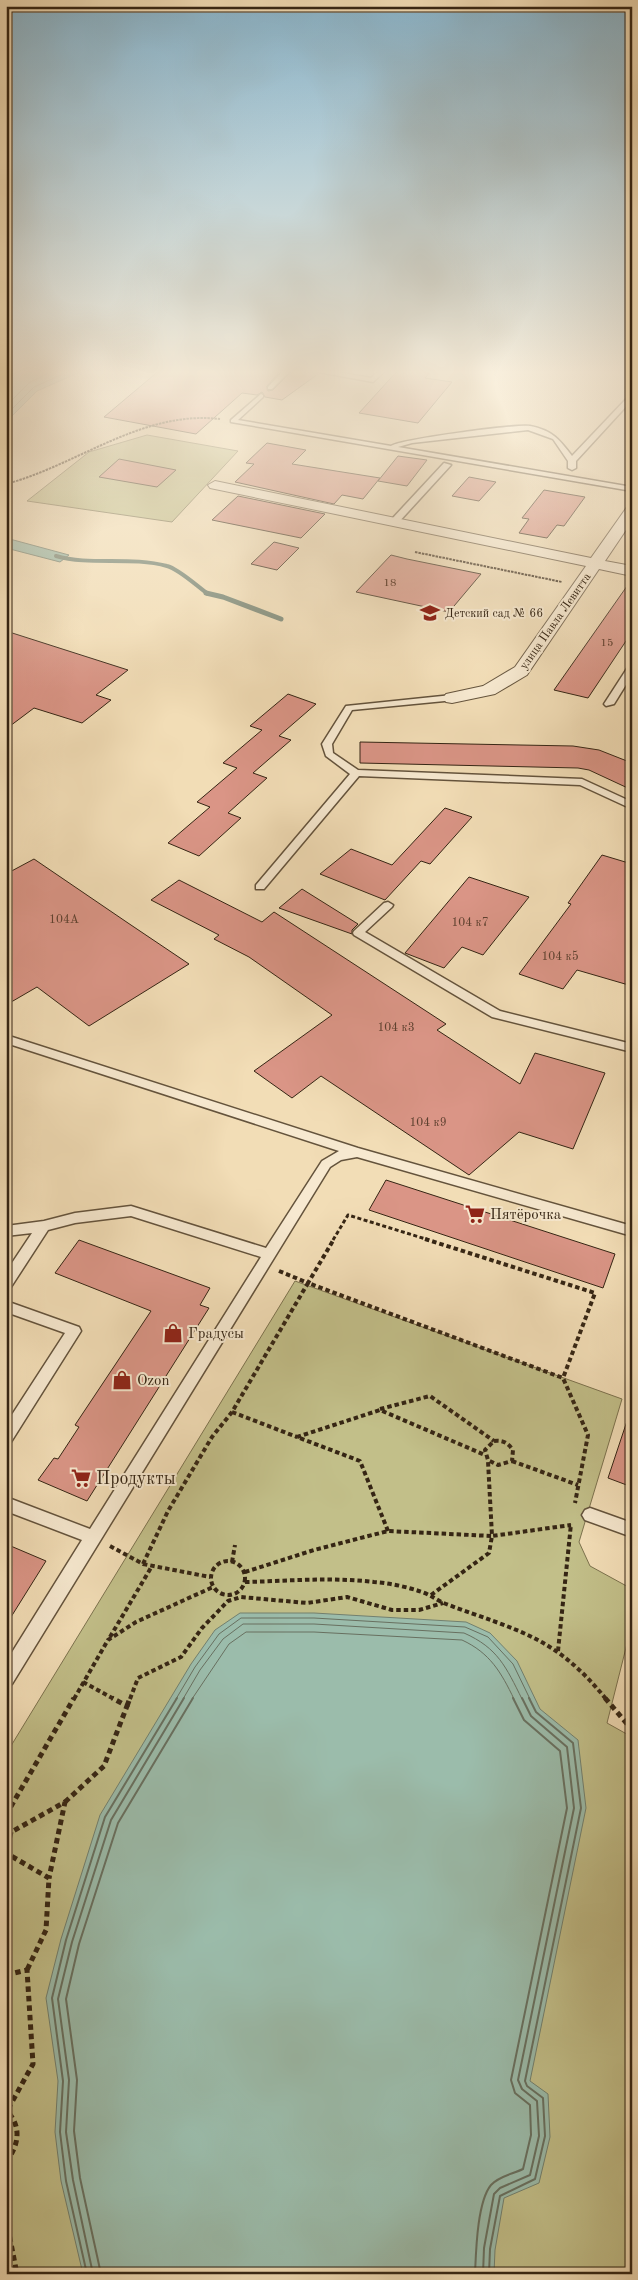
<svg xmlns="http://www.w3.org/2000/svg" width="638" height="2280" viewBox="0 0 638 2280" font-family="'Old Standard TT',serif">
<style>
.green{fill:#c2bf89;stroke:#7c724e}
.water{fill:#9bbcab;stroke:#72806f}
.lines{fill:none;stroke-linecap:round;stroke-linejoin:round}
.shore-far1{stroke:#687060;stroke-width:1}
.shore{stroke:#687060;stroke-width:2}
.stream-far1{stroke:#72806f;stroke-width:4}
.stream{stroke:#72806f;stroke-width:5}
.building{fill:#da9586;stroke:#352514}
.service-casing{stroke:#64533c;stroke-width:3}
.minor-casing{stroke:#64533c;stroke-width:2}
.path-far3{stroke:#352514;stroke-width:2;stroke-dasharray:2.5 1;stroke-linecap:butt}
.path-far2{stroke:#352514;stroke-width:3;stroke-dasharray:4 2.5;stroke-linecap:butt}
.path-far1{stroke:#352514;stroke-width:4;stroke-dasharray:4.5 3;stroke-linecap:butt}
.path{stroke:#352514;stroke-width:5;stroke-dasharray:5.5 4;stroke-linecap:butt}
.service{fill:#f7e9d0;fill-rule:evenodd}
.minor{fill:#f7e9d0;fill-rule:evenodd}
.labels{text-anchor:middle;stroke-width:4;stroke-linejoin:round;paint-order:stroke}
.far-number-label{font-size:11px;fill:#5e4130}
.far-poi-label{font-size:12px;fill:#352514;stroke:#f7e9d0;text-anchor:start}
.far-street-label{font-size:12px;fill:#352514;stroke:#f7e9d0}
.number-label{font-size:12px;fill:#5e4130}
.poi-label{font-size:15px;fill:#352514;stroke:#f7e9d0;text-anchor:start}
.near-poi-label{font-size:18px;fill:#352514;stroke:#f7e9d0;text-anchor:start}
</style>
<rect width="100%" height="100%" fill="#f2ddb6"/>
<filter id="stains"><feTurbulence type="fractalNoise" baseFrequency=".004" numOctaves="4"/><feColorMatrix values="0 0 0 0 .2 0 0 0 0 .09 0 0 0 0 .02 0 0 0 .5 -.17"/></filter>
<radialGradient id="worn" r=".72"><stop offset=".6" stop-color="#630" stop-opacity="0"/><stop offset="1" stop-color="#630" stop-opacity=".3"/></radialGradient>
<g class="green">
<path d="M147 435 238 451 172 522 27 501 89 452Z"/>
<path d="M295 1281 622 1399 579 1542 590 1566 632 1589V1624L607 1723 632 1737V2274H6V1754Z"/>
</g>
<g class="water">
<path d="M6 369H87L37 391 6 422Z"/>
<path d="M6 538 69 555 60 562 6 548Z"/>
<path d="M240 1613H314L466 1622 490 1633 517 1661 540 1709 578 1740 586 1808 530 2081 548 2094 550 2137 539 2183 504 2198 495 2250 494 2274H83L61 2181 55 2132 58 2081 46 1998 61 1939 100 1815 191 1664 215 1630Z"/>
</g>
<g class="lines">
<g class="shore-far1">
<path d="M6 406 30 382 58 369"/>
<path d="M6 415 34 387 74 369"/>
<path d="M176 1699 195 1667 219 1634 241 1618H314L465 1627 488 1637 513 1664 530 1699"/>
<path d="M183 1699 200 1670 223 1639 243 1624H314L464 1633C498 1648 506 1667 522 1699"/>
<path d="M192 1699 229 1644 246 1632H314L462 1640C490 1653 501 1672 514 1699"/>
</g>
<g class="shore">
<path d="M87 2274 66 2181 60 2132 63 2081 52 1998 66 1940 105 1817 177 1698"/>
<path d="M93 2274 73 2180 66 2132 69 2080 58 1999 72 1942 111 1820 184 1698"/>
<path d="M101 2274 80 2178 74 2131 77 2080 66 1999 79 1944 118 1823 193 1698"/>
<path d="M475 2274C476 2252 477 2202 491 2185 499 2176 513 2174 523 2169L531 2135 530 2105 515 2093 511 2080 567 1808 560 1751 524 1720 513 1698"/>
<path d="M483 2274 484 2248 494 2194 500 2188 530 2175 539 2136 537 2101 522 2089 518 2080 574 1808 567 1747 531 1716 522 1698"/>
<path d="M489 2274 490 2249 500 2196 535 2179 545 2136 543 2098 527 2086 525 2081 581 1808 573 1743 536 1712 529 1698"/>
</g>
<path class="stream-far1" d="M56 556C90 566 131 556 167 566 179 569 198 587 208 594"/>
<path class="stream" d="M206 593 223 597 281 619"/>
</g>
<g class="building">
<path d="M161 369H282L267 386 268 391 273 390 294 369 318 374 282 400 265 397 262 392 257 395 242 393 196 434 104 417Z"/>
<path d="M399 369H433L425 378 452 382 418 423 359 413Z"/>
<path d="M267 443 306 450 292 464 380 478 363 499 342 495 334 504 235 482 254 464 246 463Z"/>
<path d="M398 456 427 460 407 486 378 481Z"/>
<path d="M119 459 176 470 157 487 99 477Z"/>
<path d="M469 477 496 482 479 501 452 496Z"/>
<path d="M544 490 585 497 564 526 557 525 547 538 519 533 529 519 522 518Z"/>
<path d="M238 496 325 514 301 538 212 520Z"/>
<path d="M274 542 299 548 277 570 251 564Z"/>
<path d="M391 555 407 559 481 574 449 612 356 592Z"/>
<path d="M632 579V632L588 698 554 690Z"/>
<path d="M6 631 128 670 96 695 111 700 82 723 34 708 6 729Z"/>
<path d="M288 694 316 704 279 736 291 740 253 773 267 778 228 813 241 818 199 856 168 843 210 807 197 802 237 768 223 763 262 730 250 726Z"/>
<path d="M360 742 573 746 599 750 632 763V790L589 770 578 768 360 763Z"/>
<path d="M445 808 472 817 430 864 421 861 385 900 320 874 351 849 392 865Z"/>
<path d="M602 855 632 864V986L577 970 563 989 519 974 571 904 568 903Z"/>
<path d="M34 859 128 923 189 964 89 1026 37 987 6 1005V874Z"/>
<path d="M469 877 529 897 483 955 462 947 444 968 405 953Z"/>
<path d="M179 880 262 922 274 912 446 1024 437 1030 520 1084 535 1053 605 1073 573 1149 519 1132 469 1175 321 1076 292 1098 254 1071 332 1015 249 957 214 939 219 935 151 900Z"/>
<path d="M302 889 358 924 352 930V934L279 908Z"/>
<path d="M386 1180 615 1254 603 1288 369 1210Z"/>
<path d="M79 1240 210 1288 200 1305 209 1308 87 1501 38 1480 54 1458 58 1459 79 1427 75 1425 151 1311 55 1273Z"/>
<path d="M628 1418H632V1487L608 1478Z"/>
<path d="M6 1544 46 1561 6 1625Z"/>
</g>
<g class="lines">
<defs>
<g id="service">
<path d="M285 369H292L272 389H268V387Z"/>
<path d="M302 369H319L371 378 380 369H387L373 382Z"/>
<path d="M261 394 263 395V397L238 420 391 446C401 439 517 424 530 426 552 430 560 440 572 456L628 397 632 396V400L576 461V468L572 470 568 468V461L553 439 528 430 412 443 398 447 632 487V491L231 422V420Z"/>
<path d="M444 463 451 465 397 524H391V520Z"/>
<path d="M632 664V675L614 704 606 706 604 704 628 667Z"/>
<path d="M452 695 455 696V700L352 710 332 744 333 753 358 770 582 779 632 802V809L580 785 359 776 264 889H256V885L350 774 326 756 322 744 346 706Z"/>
<path d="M388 902 393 905 392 907 365 932 500 1011 632 1044V1052L492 1017 354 935 353 933 354 931 384 903Z"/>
<path d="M6 1035 358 1148 632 1226V1236L357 1157 341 1160 330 1167 12 1684 6 1686V1662L82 1540 6 1511V1497L90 1529 261 1257 131 1216 75 1223 48 1230 11 1287 6 1288V1272L32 1233 6 1236V1226L44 1221 75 1213 131 1206 266 1248 322 1161 339 1151 6 1043Z"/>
<path d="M6 1301 79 1327 81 1331 11 1442 6 1443V1424L65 1333 6 1312Z"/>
<path d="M590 1508 632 1523V1537L585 1520 582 1515 585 1510Z"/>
</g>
<path id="minor" d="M215 481 591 558 627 507 632 506V521L605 561 632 566V576L599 569 527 675 495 694 452 703 446 702 443 698 446 694 483 686 515 667 586 566 210 488 208 485Z"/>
</defs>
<use href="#service" class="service-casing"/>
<use href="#minor" class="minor-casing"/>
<g class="path-far3">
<path d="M623 369 632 381"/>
<path d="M6 484C78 465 142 410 220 419"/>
<path d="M415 552 562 582"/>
</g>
<path class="path-far2" d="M333 1240 348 1215 429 1240"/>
<g class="path-far1">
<path d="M425 1239 595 1293 563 1378"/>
<path d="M279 1271 308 1283 334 1239"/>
<path d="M380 1409 430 1396 494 1441"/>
<path d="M232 1412 297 1437"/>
<path d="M494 1441C503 1440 508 1443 513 1450L512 1461 498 1465 488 1460 485 1450Z"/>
<path d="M512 1461 578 1485"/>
<path d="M388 1531 360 1461 297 1437 380 1410 485 1455"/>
<path d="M110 1546 143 1564 210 1577"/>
<circle cx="228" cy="1578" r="17"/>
<path d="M232 1562 235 1545"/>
<path d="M143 1564 168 1511 212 1437 232 1412 308 1283 563 1378 588 1435 575 1503"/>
<path d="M245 1572 314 1550 388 1531 492 1536 488 1461"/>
<path d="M245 1582C288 1581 331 1577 374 1582 390 1583 407 1587 422 1592 431 1595 438 1601 446 1604 518 1631 555 1636 606 1699"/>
<path d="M431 1595 489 1553 492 1536 571 1525"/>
<path d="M110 1637 152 1566"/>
<path d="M558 1651 571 1524"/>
<path d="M83 1682 114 1699"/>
<path d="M74 1699 108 1640 136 1622 213 1587"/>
<path d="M130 1699 138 1678 181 1657 202 1628 228 1601 241 1597 307 1603 347 1597 392 1610H419L443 1603"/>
</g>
<g class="path">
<path d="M605 1698 628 1725 632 1727"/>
<path d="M127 1706 130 1698"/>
<path d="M65 1802 104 1766 127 1706 112 1698"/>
<path d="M6 1815 74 1698"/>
<path d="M11 1832 6 1853 49 1878 46 1930 27 1970"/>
<path d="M6 1835 65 1802 49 1878"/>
<path d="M6 1975 27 1970 33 2064 7 2111"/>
<path d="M6 2162C19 2145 22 2127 7 2111"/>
<path d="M6 2218 17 2274"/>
</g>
<use href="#service" class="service"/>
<use href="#minor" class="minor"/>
</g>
<linearGradient id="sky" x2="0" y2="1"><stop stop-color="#89b7d0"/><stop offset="0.54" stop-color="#f9f0de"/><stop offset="1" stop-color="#f9f0de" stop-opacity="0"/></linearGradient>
<rect width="638" height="689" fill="url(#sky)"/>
<defs>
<symbol id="school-bare" viewBox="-9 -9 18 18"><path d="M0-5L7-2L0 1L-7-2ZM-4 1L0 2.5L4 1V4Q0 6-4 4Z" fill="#8f2418" stroke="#f7e9d0" stroke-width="2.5" paint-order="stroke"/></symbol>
<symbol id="supermarket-bare" viewBox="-9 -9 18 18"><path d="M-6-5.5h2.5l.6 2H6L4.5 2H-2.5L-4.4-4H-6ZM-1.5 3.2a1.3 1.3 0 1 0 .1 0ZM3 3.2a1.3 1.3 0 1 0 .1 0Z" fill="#8f2418" stroke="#f7e9d0" stroke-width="2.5" paint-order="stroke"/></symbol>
<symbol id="shop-bare" viewBox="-9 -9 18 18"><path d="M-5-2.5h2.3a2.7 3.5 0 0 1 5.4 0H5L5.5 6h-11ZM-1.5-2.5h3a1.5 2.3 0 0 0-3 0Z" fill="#8f2418" stroke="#f7e9d0" stroke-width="2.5" paint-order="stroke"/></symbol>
</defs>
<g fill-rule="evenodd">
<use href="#school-bare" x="416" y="599" width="28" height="28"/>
<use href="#supermarket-bare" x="461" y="1200" width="28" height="28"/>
<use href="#shop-bare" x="159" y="1319" width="28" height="28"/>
<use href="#shop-bare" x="108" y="1366" width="28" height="28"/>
<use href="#supermarket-bare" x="67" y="1464" width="28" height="28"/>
</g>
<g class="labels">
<g class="far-number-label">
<text x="390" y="586">18</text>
<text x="607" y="646">15</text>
</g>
<g class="far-poi-label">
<text x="445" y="617">Детский сад № 66</text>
</g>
<g class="far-street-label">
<text transform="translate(555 621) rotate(-55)" y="4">улица Павла Левитта</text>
</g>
<g class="number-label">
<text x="64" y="923">104А</text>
<text x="470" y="926">104 к7</text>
<text x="560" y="960">104 к5</text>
<text x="396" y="1031">104 к3</text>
<text x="428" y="1126">104 к9</text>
</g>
<g class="poi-label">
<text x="490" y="1219">Пятёрочка</text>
<text x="188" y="1338">Градусы</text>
<text x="137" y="1385">Ozon</text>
</g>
<g class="near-poi-label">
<text x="96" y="1484">Продукты</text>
</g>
</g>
<rect width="638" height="2280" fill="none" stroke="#f2ddb6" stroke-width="25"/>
<rect x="8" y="8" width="623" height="2265" fill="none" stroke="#352514" stroke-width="2.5"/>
<rect x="12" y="12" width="613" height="2255" fill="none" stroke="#352514"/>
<rect width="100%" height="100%" filter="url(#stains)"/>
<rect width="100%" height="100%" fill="url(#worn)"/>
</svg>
